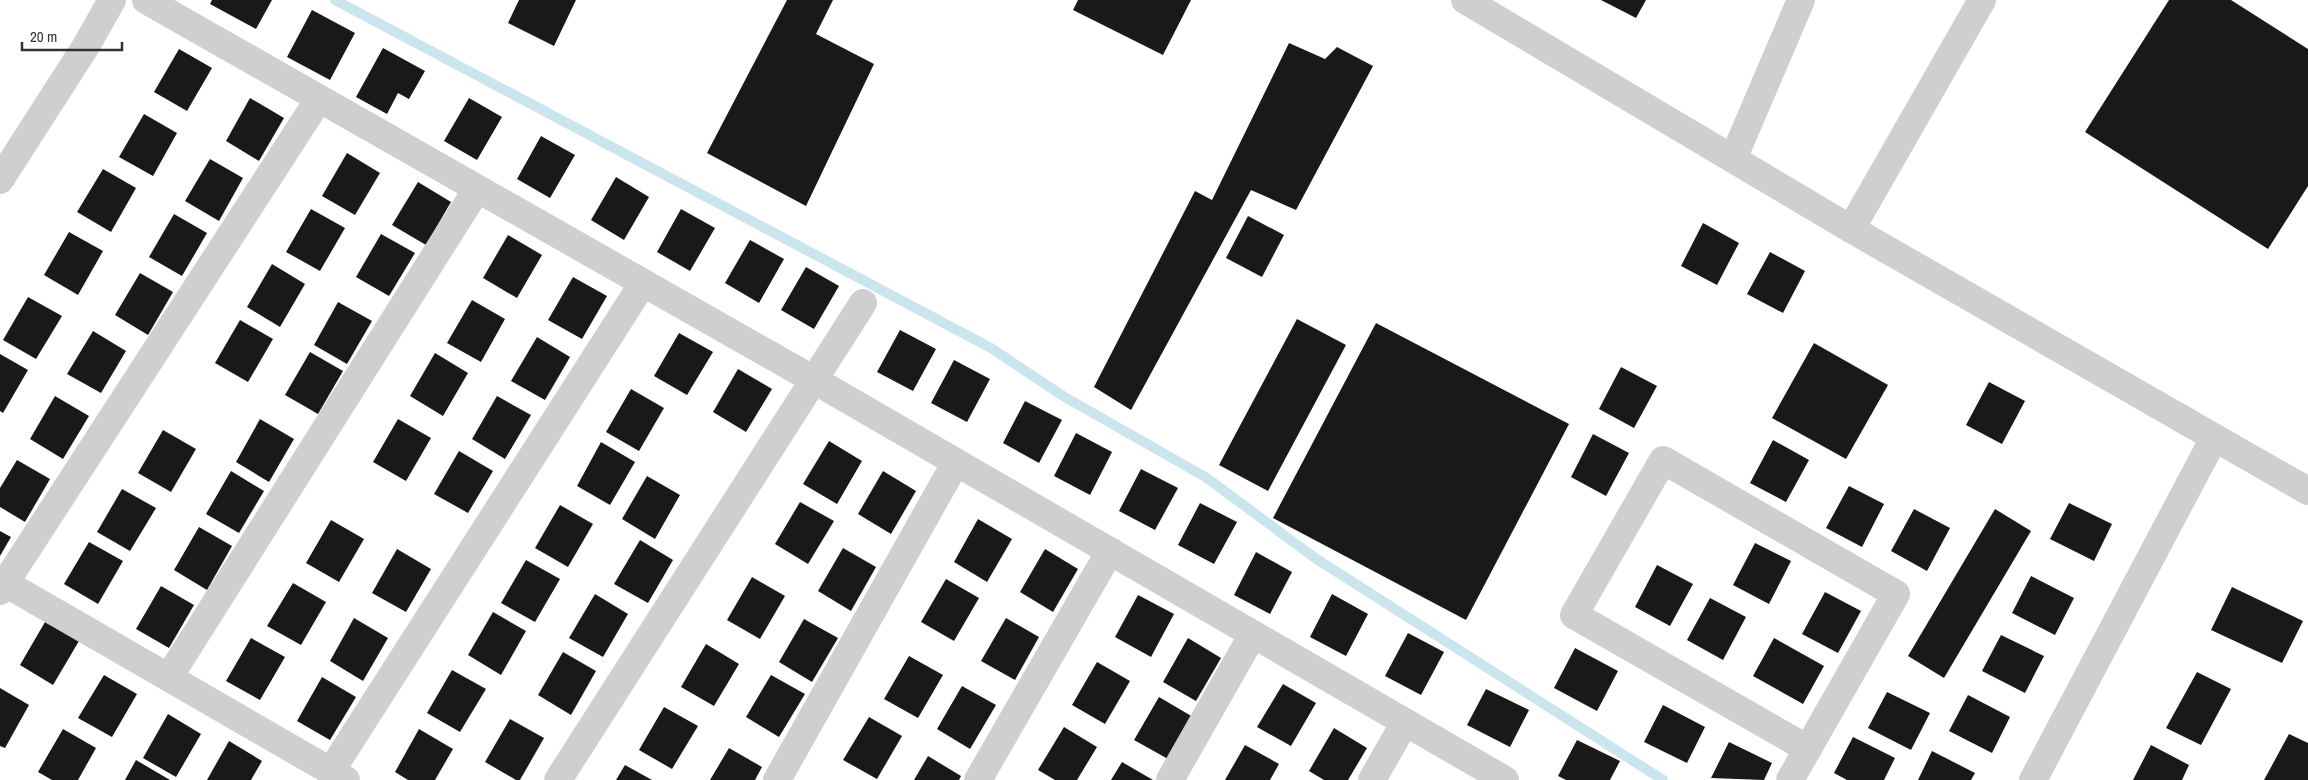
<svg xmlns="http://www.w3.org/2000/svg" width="2308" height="780" viewBox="0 0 2308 780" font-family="'Archivo Narrow',sans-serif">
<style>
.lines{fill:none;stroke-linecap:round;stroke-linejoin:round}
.stream{stroke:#cbe5ef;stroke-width:10}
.building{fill:#191919}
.minor{stroke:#cfcfcf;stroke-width:28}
.tertiary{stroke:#cfcfcf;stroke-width:28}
</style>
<rect width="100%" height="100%" fill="#fff"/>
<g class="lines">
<path class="stream" d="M335 0 991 348 1063 396 1207 478 1315 558 1663 780"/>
</g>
<g class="building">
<path d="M212 0H272L256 29 210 4Z"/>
<path d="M519 0H576L554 46 508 23Z"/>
<path d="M787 0H833L816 34 874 64 806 206 707 153Z"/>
<path d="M1078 0H1191L1163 55 1073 10Z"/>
<path d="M1601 0H1646L1636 18Z"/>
<path d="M2169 0H2231L2308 49V186L2268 249 2085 132Z"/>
<path d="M312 10 355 33 330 80 287 57Z"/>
<path d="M1289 43 1325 59 1337 47 1373 66 1296 210 1251 190 1131 410 1094 387 1195 191 1212 200Z"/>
<path d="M383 48 425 71 409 99 398 93 387 114 356 97Z"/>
<path d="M179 49 212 68 187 111 154 92Z"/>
<path d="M250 98 284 118 259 161 226 141Z"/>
<path d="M469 98 502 117 477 160 444 141Z"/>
<path d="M144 114 177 133 153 176 119 157Z"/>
<path d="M541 136 575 155 550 198 517 179Z"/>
<path d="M347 153 380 173 355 215 322 196Z"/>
<path d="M210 159 243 178 219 221 185 201Z"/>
<path d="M103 169 136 188 111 232 77 212Z"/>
<path d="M616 177 649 197 624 240 591 220Z"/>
<path d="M418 182 451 202 426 245 392 225Z"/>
<path d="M311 209 345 228 320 271 286 252Z"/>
<path d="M681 209 715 228 690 271 657 252Z"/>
<path d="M174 214 207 233 182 276 149 257Z"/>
<path d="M1248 216 1284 235 1262 277 1226 258Z"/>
<path d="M1703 223 1739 243 1717 285 1681 266Z"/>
<path d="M69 232 103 251 78 295 44 275Z"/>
<path d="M381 234 415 253 389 296 356 277Z"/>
<path d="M508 235 542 255 517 298 483 278Z"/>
<path d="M750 240 784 259 759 303 725 283Z"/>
<path d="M1770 252 1805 271 1783 313 1747 294Z"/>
<path d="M272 264 305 284 280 327 247 307Z"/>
<path d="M806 267 839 286 814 329 781 310Z"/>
<path d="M140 273 173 292 148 335 115 315Z"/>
<path d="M573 277 607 296 582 339 548 320Z"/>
<path d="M28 297 62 316 36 359 3 340Z"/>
<path d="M472 300 505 319 481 362 447 343Z"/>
<path d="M338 302 372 321 347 364 314 345Z"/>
<path d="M1297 319 1346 345 1268 491 1219 465Z"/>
<path d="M240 320 273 339 248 382 215 363Z"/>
<path d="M1376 323 1569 424 1466 620 1273 518Z"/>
<path d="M900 330 936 349 913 391 877 372Z"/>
<path d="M93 331 126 351 101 393 67 374Z"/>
<path d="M679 333 713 352 687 395 654 376Z"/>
<path d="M537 337 570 357 545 400 511 381Z"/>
<path d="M1814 343 1888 385 1846 459 1772 418Z"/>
<path d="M310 352 343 371 318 414 285 395Z"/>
<path d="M435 353 468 373 443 416 410 396Z"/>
<path d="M0 354 28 370 3 413 0 411Z"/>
<path d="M954 360 990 379 967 422 931 403Z"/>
<path d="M1621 367 1657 386 1634 428 1599 409Z"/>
<path d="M738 369 772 389 746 432 713 412Z"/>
<path d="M1989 382 2025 401 2002 444 1966 425Z"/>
<path d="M631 389 664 408 639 451 606 432Z"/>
<path d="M55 396 89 416 63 459 30 439Z"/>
<path d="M497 396 531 415 505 459 472 439Z"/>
<path d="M1025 401 1062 420 1039 463 1003 443Z"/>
<path d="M260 419 294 439 269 482 236 462Z"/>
<path d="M398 419 431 438 406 481 373 462Z"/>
<path d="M163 430 196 449 171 492 138 473Z"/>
<path d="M1076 433 1112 452 1090 495 1054 476Z"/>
<path d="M1593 434 1629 453 1606 496 1571 477Z"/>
<path d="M1773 440 1809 460 1786 502 1750 483Z"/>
<path d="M829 441 862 461 837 504 803 484Z"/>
<path d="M601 442 635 462 610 505 577 486Z"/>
<path d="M459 451 493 471 468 513 434 494Z"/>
<path d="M17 460 50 479 25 522 0 507V488Z"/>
<path d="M1141 469 1178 488 1155 530 1119 511Z"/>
<path d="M231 471 264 491 239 533 206 514Z"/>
<path d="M883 471 916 491 891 534 858 514Z"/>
<path d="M647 476 680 495 655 539 622 519Z"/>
<path d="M1849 486 1884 504 1862 547 1826 528Z"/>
<path d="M122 489 156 508 130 551 97 532Z"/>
<path d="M800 502 834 521 808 564 775 544Z"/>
<path d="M1200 503 1237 522 1214 564 1178 545Z"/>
<path d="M2069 503 2112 524 2094 561 2050 539Z"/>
<path d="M560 505 593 524 568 567 535 548Z"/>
<path d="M1914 509 1950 528 1927 571 1891 551Z"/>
<path d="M1995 509 2031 531 1944 678 1908 656Z"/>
<path d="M978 519 1012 539 987 582 954 562Z"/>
<path d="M331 520 364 539 339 582 306 563Z"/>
<path d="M199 527 232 546 207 590 174 570Z"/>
<path d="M0 531 11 537 0 556Z"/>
<path d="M640 540 673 560 648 603 614 584Z"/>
<path d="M89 542 123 561 98 604 64 584Z"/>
<path d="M1755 543 1791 561 1769 604 1733 585Z"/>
<path d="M843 548 876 567 851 611 818 591Z"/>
<path d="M397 549 431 569 406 612 372 593Z"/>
<path d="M1045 549 1078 569 1053 612 1020 592Z"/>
<path d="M1256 552 1292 572 1270 614 1234 595Z"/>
<path d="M526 560 560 579 535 622 501 603Z"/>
<path d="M1657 565 1693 584 1670 626 1635 607Z"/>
<path d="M2031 576 2074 598 2055 635 2012 613Z"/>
<path d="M752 577 785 596 760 639 727 620Z"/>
<path d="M946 579 979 598 954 641 921 622Z"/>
<path d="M293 583 326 602 301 645 267 626Z"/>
<path d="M161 586 194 605 169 648 136 629Z"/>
<path d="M2232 587 2303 621 2282 663 2211 630Z"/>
<path d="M1825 592 1861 611 1838 653 1802 634Z"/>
<path d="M595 594 628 614 603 657 569 638Z"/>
<path d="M1332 594 1368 614 1346 656 1310 637Z"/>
<path d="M1138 595 1174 614 1151 657 1115 637Z"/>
<path d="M1710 598 1746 617 1723 660 1687 640Z"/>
<path d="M493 612 526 631 501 675 468 655Z"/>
<path d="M354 618 388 638 363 681 330 661Z"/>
<path d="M1006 618 1039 637 1015 680 981 661Z"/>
<path d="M804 619 838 638 812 682 779 662Z"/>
<path d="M45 622 79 641 53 685 20 665Z"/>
<path d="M1408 633 1444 652 1421 695 1385 676Z"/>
<path d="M2001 635 2044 656 2025 693 1982 671Z"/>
<path d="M251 638 285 657 260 700 226 681Z"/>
<path d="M1188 638 1221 658 1196 701 1163 682Z"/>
<path d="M1774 638 1824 666 1803 704 1753 676Z"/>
<path d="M706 644 739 664 714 706 681 687Z"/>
<path d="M1575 648 1618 671 1597 711 1554 688Z"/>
<path d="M563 652 596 671 571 715 538 695Z"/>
<path d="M909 656 943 675 918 718 884 699Z"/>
<path d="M1097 662 1130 681 1105 724 1072 705Z"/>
<path d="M452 670 486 689 460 732 427 713Z"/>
<path d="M2197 672 2231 689 2201 745 2166 728Z"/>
<path d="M104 675 137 694 112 737 78 718Z"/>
<path d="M771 675 805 694 779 737 746 717Z"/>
<path d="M322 677 356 697 330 740 297 721Z"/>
<path d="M1283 684 1316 703 1291 746 1257 727Z"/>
<path d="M962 686 996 705 970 749 937 729Z"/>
<path d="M0 688 29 705 5 748 0 746Z"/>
<path d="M1486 689 1529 710 1510 747 1467 725Z"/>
<path d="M1887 692 1930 713 1911 750 1868 728Z"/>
<path d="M1968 695 2010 717 1992 753 1949 731Z"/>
<path d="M1159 697 1193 717 1168 759 1134 740Z"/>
<path d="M1663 705 1705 727 1687 763 1644 742Z"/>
<path d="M664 707 698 726 672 769 639 750Z"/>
<path d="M168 714 201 734 176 777 143 758Z"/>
<path d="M869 717 902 736 877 779 843 760Z"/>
<path d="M510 719 544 738 520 780H516L485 762Z"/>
<path d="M1064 727 1097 747 1077 780H1055L1038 770Z"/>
<path d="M1334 728 1367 748 1348 780H1324L1309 771Z"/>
<path d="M63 729 96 748 78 780H52L38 772Z"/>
<path d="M419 729 453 749 435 780H408L395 772Z"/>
<path d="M2289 734 2308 743V780H2264Z"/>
<path d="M1853 737 1895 758 1884 780H1847L1834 773Z"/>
<path d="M1577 740 1620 761 1610 780H1566L1558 776Z"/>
<path d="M229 741 262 761 251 780H207Z"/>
<path d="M1729 742 1772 763 1764 780 1711 778Z"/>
<path d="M1245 745 1279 764 1270 780H1225Z"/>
<path d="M2151 745 2189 765 2182 780H2133Z"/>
<path d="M729 748 762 767 755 780H710Z"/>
<path d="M1932 751 1975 773 1971 780H1918Z"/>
<path d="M928 756 961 776 959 780H914Z"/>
<path d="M136 760 170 780H125Z"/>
<path d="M1122 762 1153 780H1111Z"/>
<path d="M625 765 652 780H616Z"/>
</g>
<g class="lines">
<g class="minor">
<path d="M146 0 814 380 1505 780"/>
<path d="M1733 159 1801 0"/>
<path d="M5 583 346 780"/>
<path d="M0 591 319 99"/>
<path d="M169 677 477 189"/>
<path d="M331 771 643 283"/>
<path d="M558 780 863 303"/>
<path d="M777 780 956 462"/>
<path d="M978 780 1110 551"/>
<path d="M1170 780 1253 634"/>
<path d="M1372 780 1405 722"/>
<path d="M1790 780 1896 594 1663 460 1574 615 1808 749"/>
<path d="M2033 780 2214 438"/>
</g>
<g class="tertiary">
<path d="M1465 0 1851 229 2308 491"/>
<path d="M0 180 86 46 112 0"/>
<path d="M1851 229 1982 0"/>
</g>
</g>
<path d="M22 42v8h100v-8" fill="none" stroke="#323232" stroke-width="2.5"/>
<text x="30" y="42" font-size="15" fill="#323232" stroke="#ffffff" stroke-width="4" paint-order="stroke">20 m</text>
</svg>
